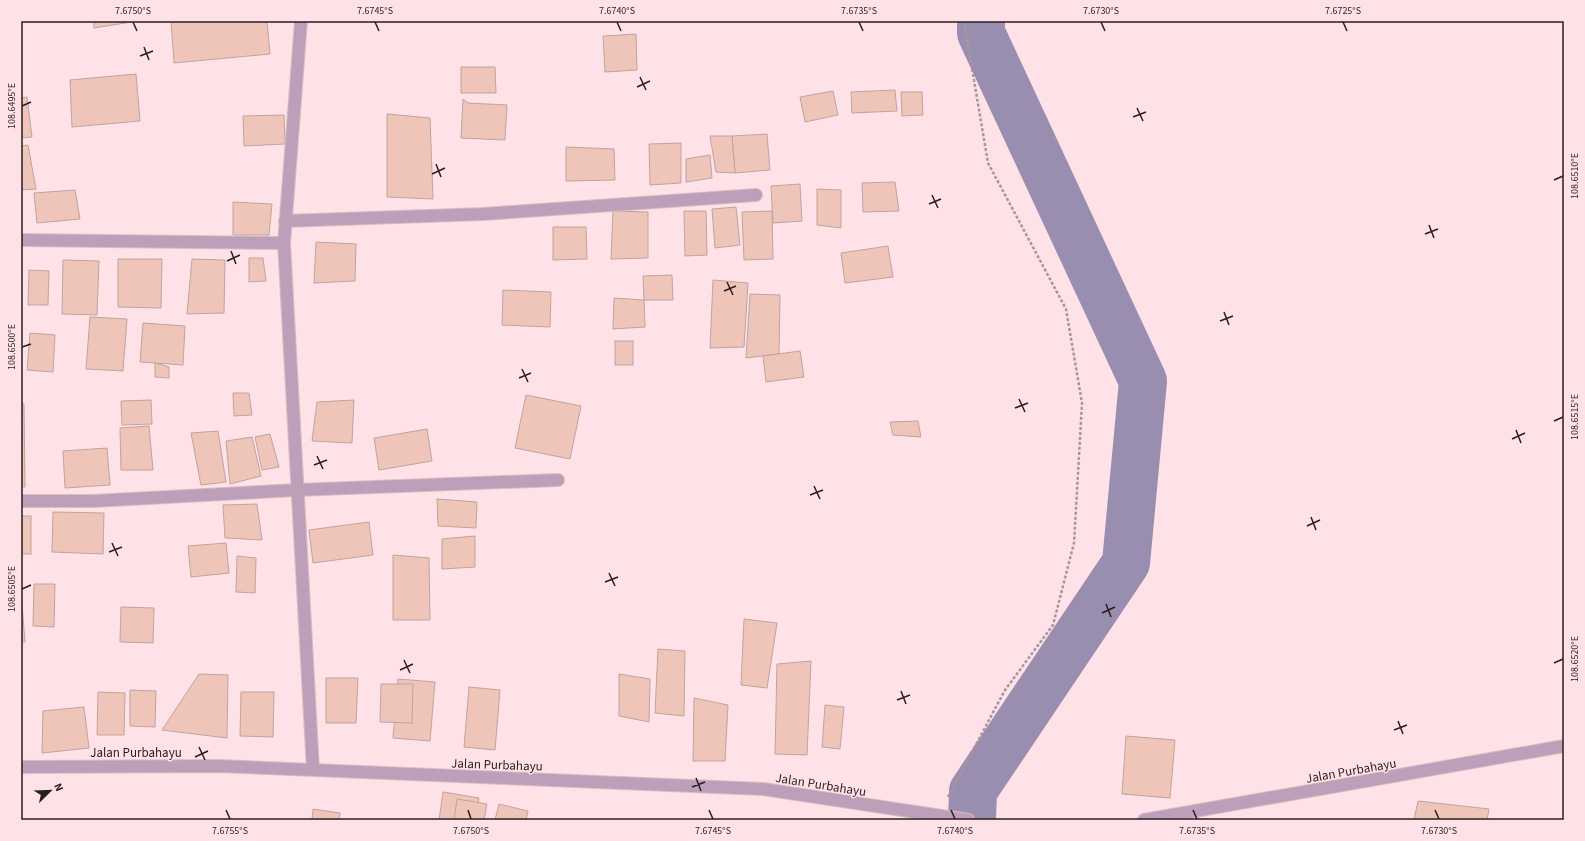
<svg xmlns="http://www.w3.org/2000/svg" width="1585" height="841" viewBox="0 0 1585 841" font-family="'Source Sans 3',sans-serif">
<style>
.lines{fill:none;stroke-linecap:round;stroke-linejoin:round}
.river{stroke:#9a8eb0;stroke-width:48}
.building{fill:#efc4b9;stroke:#bfa49e}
.minor-casing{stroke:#d8bfc4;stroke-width:14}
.path{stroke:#aa9599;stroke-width:2.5;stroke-dasharray:3 2;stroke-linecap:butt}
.minor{stroke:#be9fb9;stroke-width:12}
.ticks{fill:none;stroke:#281e20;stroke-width:1.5}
.labels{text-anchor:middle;stroke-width:3;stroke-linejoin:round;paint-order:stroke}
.street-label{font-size:13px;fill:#281e20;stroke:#ffe2e8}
.neatline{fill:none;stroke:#281e20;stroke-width:1.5}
.ticks-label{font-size:10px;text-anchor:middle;fill:#281e20}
</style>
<rect width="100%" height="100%" fill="#ffe2e8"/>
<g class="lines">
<path class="river" d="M972 820 973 791 1126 563 1143 381 981 33V21"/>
</g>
<g class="building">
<path d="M94 21H138L94 28Z"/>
<path d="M171 21H267L270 54 174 63Z"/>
<path d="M636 34 637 70 605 72 603 36Z"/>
<path d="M461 67H495L496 93H461Z"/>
<path d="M136 74 140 121 72 127 70 80Z"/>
<path d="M895 90 897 111 852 113 851 92Z"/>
<path d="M833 91 838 115 805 122 800 97Z"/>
<path d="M901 92H922L923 115 902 116Z"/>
<path d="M27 97 32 137 21 138V98Z"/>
<path d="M463 99 468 103 507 105 505 140 461 138Z"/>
<path d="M387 114 430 118 433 199 387 197Z"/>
<path d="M284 115 285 144 244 146 243 116Z"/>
<path d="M767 134 770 170 735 173 732 136Z"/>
<path d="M710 136H732L735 173 716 172Z"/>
<path d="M681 143V183L650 185 649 144Z"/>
<path d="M28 145 36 189 21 190V146Z"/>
<path d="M566 147 614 149 615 180 566 181Z"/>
<path d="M710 155 712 178 686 182V159Z"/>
<path d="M895 182 899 211 863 212 862 183Z"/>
<path d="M800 184 802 221 773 223 771 186Z"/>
<path d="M817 189 841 190V228L817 225Z"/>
<path d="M75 190 80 219 37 223 34 193Z"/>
<path d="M233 202 272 204 269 235H233Z"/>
<path d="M736 207 740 245 715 248 712 209Z"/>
<path d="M613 211 648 212V258L611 259Z"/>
<path d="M684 211H706L707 255 685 256Z"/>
<path d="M772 211 773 259 744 260 742 212Z"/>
<path d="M553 227H586L587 259 553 260Z"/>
<path d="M316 242 356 244 355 281 314 283Z"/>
<path d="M888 246 893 277 845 283 841 253Z"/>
<path d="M249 258H263L266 281 249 282Z"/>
<path d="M118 259H162L161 308 118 307Z"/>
<path d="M192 259 225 260 224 313 187 314Z"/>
<path d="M63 260 99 261 97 315 62 314Z"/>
<path d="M29 270 49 271 48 305H28Z"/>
<path d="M672 275 673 300H644L643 276Z"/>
<path d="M713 280 748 283 744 347 710 348Z"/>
<path d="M503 290 551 292 550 327 502 325Z"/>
<path d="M750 294 780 295 779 354 746 358Z"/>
<path d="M614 298 644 300 645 327 613 329Z"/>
<path d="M90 317 127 319 123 371 86 369Z"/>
<path d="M143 323 185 326 183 365 140 362Z"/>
<path d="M30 333 55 335 53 372 27 370Z"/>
<rect x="615" y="341" width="18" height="24"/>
<path d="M800 351 804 377 766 382 763 356Z"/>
<path d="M155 363 169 367V378L155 377Z"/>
<path d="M233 393H249L252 415 234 416Z"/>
<path d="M526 395 581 406 570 459 515 448Z"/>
<path d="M151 400 152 424 122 425 121 401Z"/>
<path d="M354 400 352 443 312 441 317 402Z"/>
<path d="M21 404H24L25 487H21Z"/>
<path d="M918 421 921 437 893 435 890 422Z"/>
<path d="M149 426 153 470H121L120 428Z"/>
<path d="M427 429 432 461 379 470 374 438Z"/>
<path d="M218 431 226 482 201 485 191 433Z"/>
<path d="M270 434 279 467 262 470 255 437Z"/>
<path d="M252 437 261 476 230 484 226 441Z"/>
<path d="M107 448 110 485 65 488 63 451Z"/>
<path d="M437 499 477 502 476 528 438 526Z"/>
<path d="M257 504 262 540 225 538 223 505Z"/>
<path d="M53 512 104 513 103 554 52 552Z"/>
<rect x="21" y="516" width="10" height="38"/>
<path d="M369 522 373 555 313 563 309 530Z"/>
<path d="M475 536V567L442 569V539Z"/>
<path d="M226 543 229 573 191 577 188 546Z"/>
<path d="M393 555 429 558 430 620H393Z"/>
<path d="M237 556 256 558 255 593 236 592Z"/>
<path d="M34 584H55L54 627 33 626Z"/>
<path d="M21 592 25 642H21Z"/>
<path d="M121 607 154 608 153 643 120 642Z"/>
<path d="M744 619 777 623 767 688 741 685Z"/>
<path d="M658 649 685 651 684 716 655 713Z"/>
<path d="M811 661 807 755 775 754 777 664Z"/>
<path d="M199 674 228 675 227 738 162 730Z"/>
<path d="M619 674 650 679 649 722 619 716Z"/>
<path d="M326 678H358L356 723H326Z"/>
<path d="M398 679 435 682 430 741 393 738Z"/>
<path d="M381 684H413L412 723 380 722Z"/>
<path d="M469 687 500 690 495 750 464 747Z"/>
<path d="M130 690 156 691 155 727 130 726Z"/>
<path d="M98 692 125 693 124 735H97Z"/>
<path d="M241 692H274L273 737 240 736Z"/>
<path d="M694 698 728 705 725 761H693Z"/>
<path d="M825 705 844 707 840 749 822 747Z"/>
<path d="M84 707 89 748 42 753 43 711Z"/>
<path d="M1126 736 1175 740 1170 798 1122 794Z"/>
<path d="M443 792 479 798 475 820H439Z"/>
<path d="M457 799 487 804 484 820H454Z"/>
<path d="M1418 801 1489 809 1487 820H1414Z"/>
<path d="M499 804 528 811 526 820H495Z"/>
<path d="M313 809 340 813 339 820H312Z"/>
</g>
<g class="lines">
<defs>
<g id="minor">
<path d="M301 21 284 243 313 770"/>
<path d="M285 221 483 214 756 195"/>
<path d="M21 240 284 243"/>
<path d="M21 501H93L297 490 558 480"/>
<path d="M21 767 219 766 763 789 968 820"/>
<path d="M1144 820 1564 746"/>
</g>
</defs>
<use href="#minor" class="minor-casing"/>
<path class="path" d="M948 797 1005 690 1053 625 1074 543 1082 403 1066 309 988 163 964 21"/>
<use href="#minor" class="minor"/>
</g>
<path class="ticks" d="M133 22 137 31M375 22 379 31M617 22 621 31M859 22 863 31M1101 22 1105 31M1343 22 1347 31M144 47 149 60M140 56 153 51M640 77 646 90M637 87 650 81M22 106 31 102M1137 108 1143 121M1133 117 1146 112M436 164 441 177M432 174 445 168M1554 180 1563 176M932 195 938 208M929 204 941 199M1429 225 1434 238M1425 234 1438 229M231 251 236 264M227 261 240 255M727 282 733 295M724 291 736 286M1224 312 1229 325M1220 321 1233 316M22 347 31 344M522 369 528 382M519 378 531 373M1019 399 1025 412M1015 408 1028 403M1554 421 1563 417M1516 430 1521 443M1512 439 1525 433M317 456 323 469M314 465 327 460M814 486 820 499M810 495 823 490M1311 517 1316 530M1307 526 1320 520M112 543 118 556M109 552 122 547M609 573 615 586M605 582 618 577M22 589 31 585M1106 604 1111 617M1102 613 1115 607M404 660 410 673M1554 663 1563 659M400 670 413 664M901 691 906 704M897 700 910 695M1398 721 1403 734M1394 730 1407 725M199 747 205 760M195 757 208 751M696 778 701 791M692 787 705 782M226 810 230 819M468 810 471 819M709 810 713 819M951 810 955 819M1193 810 1197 819M1435 810 1439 819"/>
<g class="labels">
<g class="street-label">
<text x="136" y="757">Jalan Purbahayu</text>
<text transform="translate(497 764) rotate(2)" y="5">Jalan Purbahayu</text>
<text transform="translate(1351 770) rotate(-10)" y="5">Jalan Purbahayu</text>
<text transform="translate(821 784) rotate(9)" y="5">Jalan Purbahayu</text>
</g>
</g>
<rect width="1585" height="841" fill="none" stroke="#ffe2e8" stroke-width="44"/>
<g transform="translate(50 791) rotate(67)" stroke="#ffe2e8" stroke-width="3" paint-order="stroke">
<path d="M0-3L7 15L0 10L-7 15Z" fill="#281e20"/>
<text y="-6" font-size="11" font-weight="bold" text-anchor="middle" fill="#281e20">N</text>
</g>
<rect x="22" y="22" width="1541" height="797" class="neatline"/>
<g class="ticks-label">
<text x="133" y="14">7.6750°S</text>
<text x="375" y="14">7.6745°S</text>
<text x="617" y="14">7.6740°S</text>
<text x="859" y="14">7.6735°S</text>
<text x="1101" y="14">7.6730°S</text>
<text x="1343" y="14">7.6725°S</text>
<text transform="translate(11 106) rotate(-90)" y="4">108.6495°E</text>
<text transform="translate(1574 176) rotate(-90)" y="4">108.6510°E</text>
<text transform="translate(11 347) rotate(-90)" y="4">108.6500°E</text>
<text transform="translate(1574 417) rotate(-90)" y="4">108.6515°E</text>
<text transform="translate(11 589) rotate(-90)" y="4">108.6505°E</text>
<text transform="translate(1574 659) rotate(-90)" y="4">108.6520°E</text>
<text x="230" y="834">7.6755°S</text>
<text x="471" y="834">7.6750°S</text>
<text x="713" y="834">7.6745°S</text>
<text x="955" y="834">7.6740°S</text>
<text x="1197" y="834">7.6735°S</text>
<text x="1439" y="834">7.6730°S</text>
</g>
</svg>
